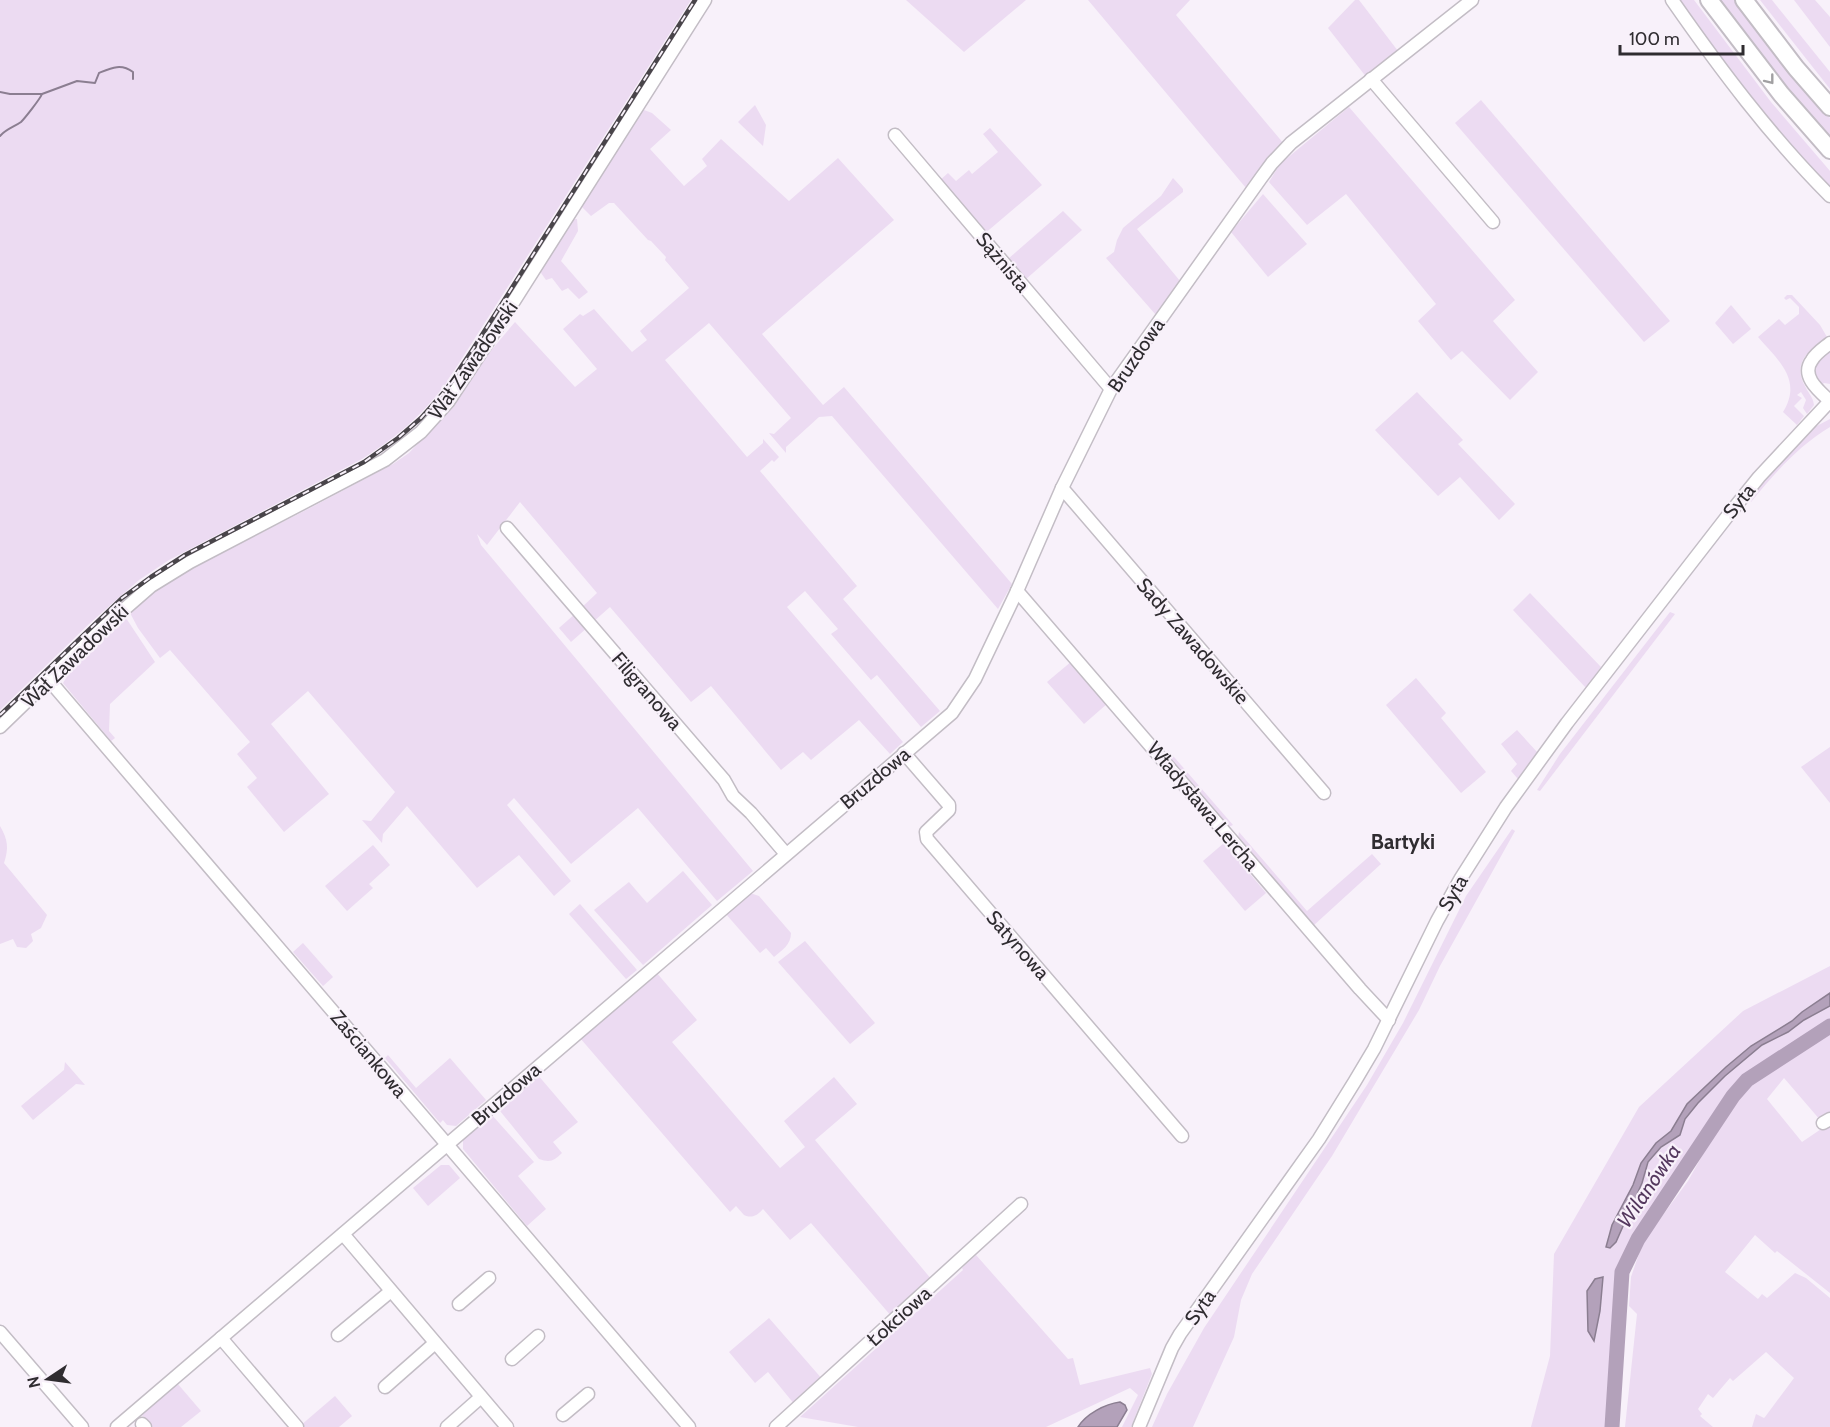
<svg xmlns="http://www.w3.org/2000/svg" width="1830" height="1427" viewBox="0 0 1830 1427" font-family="Cabin,sans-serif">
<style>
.green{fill:#ecdbf2}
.water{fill:#b3a1ba;stroke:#8b7e91;stroke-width:1.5}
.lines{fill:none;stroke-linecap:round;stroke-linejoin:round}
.stream{stroke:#8b7e91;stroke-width:2}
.river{stroke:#b3a1ba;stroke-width:15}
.minor-casing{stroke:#c3bdc5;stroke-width:15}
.highway-casing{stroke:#c3bdc5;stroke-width:20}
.minor{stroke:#fff;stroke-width:12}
.highway{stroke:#fff;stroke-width:16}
.rail-casing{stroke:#49454a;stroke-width:4.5}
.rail{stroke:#f8f1fa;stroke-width:2;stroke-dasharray:7;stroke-linecap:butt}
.oneway{stroke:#a1a0a2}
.labels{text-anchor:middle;stroke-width:4.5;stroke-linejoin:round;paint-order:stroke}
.street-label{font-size:20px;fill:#2f2c30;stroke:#f8f1fa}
.neighbourhood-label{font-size:21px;font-weight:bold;fill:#2f2c30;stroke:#f8f1fa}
.water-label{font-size:21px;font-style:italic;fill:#55395f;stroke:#f8f1fa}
</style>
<rect width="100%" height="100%" fill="#f8f1fa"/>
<g class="green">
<path d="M0 0H691L445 385C419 418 398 436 362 459L169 560 139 580 89 624 0 710Z"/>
<path d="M906 0H1026L964 52Z"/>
<path d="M1088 0H1190L1176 15 1284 144 1246 188Z"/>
<path d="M1355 0H1359L1398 51 1367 78 1328 28Z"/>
<path d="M1676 0H1694L1771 102 1830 171V188C1775 129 1723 66 1676 0Z"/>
<path d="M1718 0H1735L1795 78 1830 118V139L1783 84Z"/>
<path d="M1760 0H1772L1830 72V89Z"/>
<path d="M1794 0H1815L1830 17V47Z"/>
<path d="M1481 100 1670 321 1644 342 1455 123Z"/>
<path d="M755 105 766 125 763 146 738 122Z"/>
<path d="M1349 107 1515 300 1493 321 1538 372 1510 400 1462 351 1451 360 1418 321 1436 304 1346 194 1307 225 1269 182 1280 164Z"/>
<path d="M644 110 652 113 671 130 650 149 684 186 707 166 702 159 721 139 789 201 838 158 894 220 762 334 823 405 844 387 1012 584 998 609 832 416 819 417 786 447V453L769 433 774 434 791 418 709 323 665 360 747 457 763 443V439L779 457 774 462 772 460 760 471 857 586 843 599 940 711 921 727 877 675 871 680 831 634 838 629 805 591 787 607 903 742 890 754 859 720 811 760 803 752 781 770 711 686 691 702 610 607 593 622 580 609 597 593 520 502 487 545 477 534 481 545 753 871 717 901 638 808 571 864 514 798 507 805 571 881 554 896 519 855 477 888 407 806 383 834 382 843 362 820 371 821 395 792 308 691 271 724 329 794 284 832 247 787 257 778 237 754 250 742 170 650 160 658 138 628 129 611 148 595 174 577 310 508 393 464 409 453 449 410 489 353 515 322 575 387 597 369 563 329 580 314 583 316 594 309 632 352 647 340 640 331 689 288 665 260 666 257 651 241 648 240 614 203H609L591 216 581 206 639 115Z"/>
<path d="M990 128 1042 185 983 235 938 182 948 173 956 181 969 170 972 174 998 152 983 134Z"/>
<path d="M1173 178 1183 189V192L1137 229 1180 281 1156 315 1106 258 1114 252 1117 240 1123 228 1161 196Z"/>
<path d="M1263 194 1307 244 1268 277 1231 232Z"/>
<path d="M1063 211 1082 230 1025 280 1008 259Z"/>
<path d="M574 219H577L578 231 561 261 588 292 579 299 568 288 562 291 552 278 546 280 539 270 570 222Z"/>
<path d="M1787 295H1792L1820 325 1827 337C1809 350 1791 363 1806 388 1809 394 1813 397 1814 405L1807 414 1803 408 1806 400 1801 392 1797 395 1802 398 1794 406 1804 416 1797 425 1783 412C1803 380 1778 360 1758 337L1779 319 1785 325 1799 314V307L1790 298 1786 300 1784 298Z"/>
<path d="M1731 305 1751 329 1733 344 1715 323Z"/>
<path d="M1830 349V384L1824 383 1821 386C1810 369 1816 362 1830 349Z"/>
<path d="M1417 392 1463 440 1458 444 1515 504 1499 520 1460 477 1438 496 1375 430Z"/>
<path d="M1830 419V427C1797 447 1775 473 1751 502L1747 497 1811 429Z"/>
<path d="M1530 593 1601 667 1586 688 1513 610Z"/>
<path d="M1670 612 1675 614 1540 791 1537 790 1560 754Z"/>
<path d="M576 613 588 627 571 642 559 628Z"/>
<path d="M124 615 155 662 110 704 109 731 115 738 111 741 63 683 73 667 72 664Z"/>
<path d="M1072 661 1108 703 1084 724 1047 682Z"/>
<path d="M1416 678 1446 713 1441 718 1486 772 1461 793 1386 705Z"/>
<path d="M1517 730 1538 753 1518 779 1511 771 1517 764 1501 744Z"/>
<path d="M1830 747V803L1801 767Z"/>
<path d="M1168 750 1233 825 1228 827 1165 753Z"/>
<path d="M0 826C8 840 9 848 4 863L47 915 41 928 31 934 33 941 26 948 17 947 13 939 0 944Z"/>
<path d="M1512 829 1515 831 1440 966 1419 1010 1332 1156 1252 1274 1241 1300 1234 1337 1193 1427H1152L1167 1394 1204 1328 1367 1085 1403 1023 1466 896Z"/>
<path d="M1239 832 1307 911 1372 854 1381 864 1313 926 1238 838Z"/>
<path d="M1224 843 1266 893 1245 911 1203 861Z"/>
<path d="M373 845 390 865 369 884 373 888 347 911 325 886Z"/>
<path d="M683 871 712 905 643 965 594 910 629 882 647 903Z"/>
<path d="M747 892 759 896 791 933C791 945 782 950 774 957L766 948 760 953 725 913Z"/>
<path d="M580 904 637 970 626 979 569 914Z"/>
<path d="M805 941 875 1023 850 1044 778 962Z"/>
<path d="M303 943 333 977 323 986 293 952Z"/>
<path d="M1830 966V993L1802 1012 1792 1021 1751 1046 1726 1067 1687 1104 1671 1131 1656 1143 1641 1163 1633 1185 1612 1225 1607 1239 1630 1208 1642 1183 1648 1162 1661 1148 1680 1135 1685 1119 1698 1103 1725 1076 1762 1045 1788 1032 1804 1020 1830 1006V1021L1742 1076 1635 1236 1619 1277 1608 1427H1531L1550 1356 1554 1254 1639 1107 1743 1011Z"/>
<path d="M656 972 697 1020 672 1042 780 1168 805 1147 784 1121 834 1077 857 1104 815 1140 932 1280 892 1317 811 1223 790 1240 763 1209C758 1215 752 1219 744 1215L736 1206 730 1212 580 1038Z"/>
<path d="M1830 1033V1114L1821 1121 1784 1078 1767 1099 1802 1142 1830 1123V1293L1777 1251 1775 1253 1755 1235 1725 1272 1758 1299 1762 1294 1767 1298 1795 1273 1806 1278 1830 1298V1427H1752L1756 1414 1764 1418 1765 1417 1794 1378 1766 1352 1733 1381 1730 1378 1713 1398 1708 1394 1698 1409 1702 1414 1700 1416 1713 1427H1625L1637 1314 1629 1306 1631 1277 1643 1242 1688 1181 1713 1136 1748 1085Z"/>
<path d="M388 1055 416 1088 450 1058 486 1100 456 1126 447 1125 443 1120 440 1123 385 1058Z"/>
<path d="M65 1062 85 1085 76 1084 33 1120 21 1106 64 1070Z"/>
<path d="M537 1074 578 1122 553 1142 562 1153C554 1161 550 1163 539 1159L500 1111V1107Z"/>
<path d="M491 1114 534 1162 518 1176 546 1209 527 1226 463 1149V1139Z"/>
<path d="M441 1165H449L460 1178 428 1206 413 1188Z"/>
<path d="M976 1255 1068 1359 1073 1358 1080 1385 1150 1368 1152 1374 1131 1427H1122L1138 1395 1130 1388 1046 1427H858L800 1417 963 1270 962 1268Z"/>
<path d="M769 1318 823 1380 795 1405 768 1372 755 1383 729 1352Z"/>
<path d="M177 1383 201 1411 181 1427H153L141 1414Z"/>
<path d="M335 1396 352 1416 339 1427H301L300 1426Z"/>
</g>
<g class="water">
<path d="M1830 993V1006L1804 1020 1788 1032 1762 1045 1725 1076 1698 1103 1685 1119 1680 1135 1661 1147 1648 1162 1642 1183 1616 1242 1610 1248 1606 1247 1612 1225 1633 1185 1641 1163 1656 1143 1671 1131 1687 1104 1726 1067 1751 1046 1792 1021 1802 1012Z"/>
<path d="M1603 1277 1600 1311 1594 1341 1588 1331 1587 1291 1595 1279Z"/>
<path d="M1120 1402 1125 1405 1127 1410 1117 1427H1078C1086 1414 1105 1404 1120 1402Z"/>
</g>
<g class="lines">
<g class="stream">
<path d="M0 92 10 94H42"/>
<path d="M0 136C6 129 14 127 21 122 25 118 40 99 42 94L77 81 95 83 99 73C111 68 121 63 133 72V79"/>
</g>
<path class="river" d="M1612 1427 1622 1272 1638 1239 1733 1096 1747 1080 1830 1026"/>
<defs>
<g id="minor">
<path d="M1672 0C1720 69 1771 137 1830 196"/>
<path d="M1371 79 1493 222"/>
<path d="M895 135 1111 389"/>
<path d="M1830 401C1819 391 1800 376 1812 360 1816 353 1824 348 1830 343"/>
<path d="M1062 488 1324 793"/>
<path d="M507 528 724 780 733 796 751 813 786 854"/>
<path d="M1017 591 1360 989 1389 1020"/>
<path d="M49 680 689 1427"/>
<path d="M0 727 97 633 151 586 190 562 385 460 421 432 448 402 495 331 705 0"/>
<path d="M904 753 949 805V810L926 832 927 839 1182 1136"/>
<path d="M1823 1123 1830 1119"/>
<path d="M343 1234 507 1427"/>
<path d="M459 1304 489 1278"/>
<path d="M0 1332 82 1427"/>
<path d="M338 1335 391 1291"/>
<path d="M221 1338 297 1427"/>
<path d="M512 1359 538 1336"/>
<path d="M385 1387 435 1343"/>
<path d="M563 1415 588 1394"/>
<path d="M142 1424 145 1427"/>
<path d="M117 1427 952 713 975 679 1017 591 1062 488 1111 389 1261 178 1272 163 1291 143 1472 0"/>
<path d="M447 1427 481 1397"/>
<path d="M776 1427 1021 1204"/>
<path d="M1139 1427 1172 1348 1180 1334 1319 1139 1355 1081 1374 1049 1437 921 1461 878 1506 807 1567 723 1726 518 1759 477 1830 401"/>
</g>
<g id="highway">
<path d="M1709 0 1781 94 1830 150"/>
<path d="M1744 0 1796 68 1830 107"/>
</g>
</defs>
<use href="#minor" class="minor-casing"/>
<use href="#highway" class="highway-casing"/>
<use href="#minor" class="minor"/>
<use href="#highway" class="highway"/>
<defs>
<path id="rail" d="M0 715 122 598 151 577 185 555 364 462 398 438 421 418 445 391 473 349 695 0"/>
</defs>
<use href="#rail" class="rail-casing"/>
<use href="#rail" class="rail"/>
</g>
<defs><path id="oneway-chevron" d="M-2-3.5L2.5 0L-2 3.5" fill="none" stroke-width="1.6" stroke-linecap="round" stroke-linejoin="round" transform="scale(1.5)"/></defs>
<use class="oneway" href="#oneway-chevron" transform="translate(1770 80) rotate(52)"/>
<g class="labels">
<g class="street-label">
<text transform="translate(1003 262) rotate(50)" y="7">Sążnista</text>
<text transform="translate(1136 355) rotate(-56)" y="7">Bruzdowa</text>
<text transform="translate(473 360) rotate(-55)" y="7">Wał Zawadowski</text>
<text transform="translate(1739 501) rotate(-51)" y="7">Syta</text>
<text transform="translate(1193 641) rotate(49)" y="7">Sady Zawadowskie</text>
<text transform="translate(75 656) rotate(-44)" y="7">Wał Zawadowski</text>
<text transform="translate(647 691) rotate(49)" y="7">Filigranowa</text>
<text transform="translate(875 778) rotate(-40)" y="7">Bruzdowa</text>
<text transform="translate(1203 806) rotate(50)" y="7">Władysława Lercha</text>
<text transform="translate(1453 893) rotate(-60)" y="7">Syta</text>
<text transform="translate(1018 945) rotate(49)" y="7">Satynowa</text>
<text transform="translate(369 1054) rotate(50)" y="7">Zaściankowa</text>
<text transform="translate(506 1094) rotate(-41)" y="7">Bruzdowa</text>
<text transform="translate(1200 1307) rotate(-55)" y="7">Syta</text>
<text transform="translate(899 1316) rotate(-42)" y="7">Łokciowa</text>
</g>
<g class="neighbourhood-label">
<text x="1403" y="849">Bartyki</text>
</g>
<g class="water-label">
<text transform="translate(1649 1186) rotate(-56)" y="7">Wilanówka</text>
</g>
</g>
<g transform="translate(48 1379) rotate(257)" stroke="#f8f1fa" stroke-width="4.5" paint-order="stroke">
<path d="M0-4.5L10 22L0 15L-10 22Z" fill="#2f2c30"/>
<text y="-9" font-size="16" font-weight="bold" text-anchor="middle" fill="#2f2c30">N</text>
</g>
<path d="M1620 45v9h123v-9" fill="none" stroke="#2f2c30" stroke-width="3"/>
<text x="1629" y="45" font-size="18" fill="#2f2c30" stroke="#f8f1fa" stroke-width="4.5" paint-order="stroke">100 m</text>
</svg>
